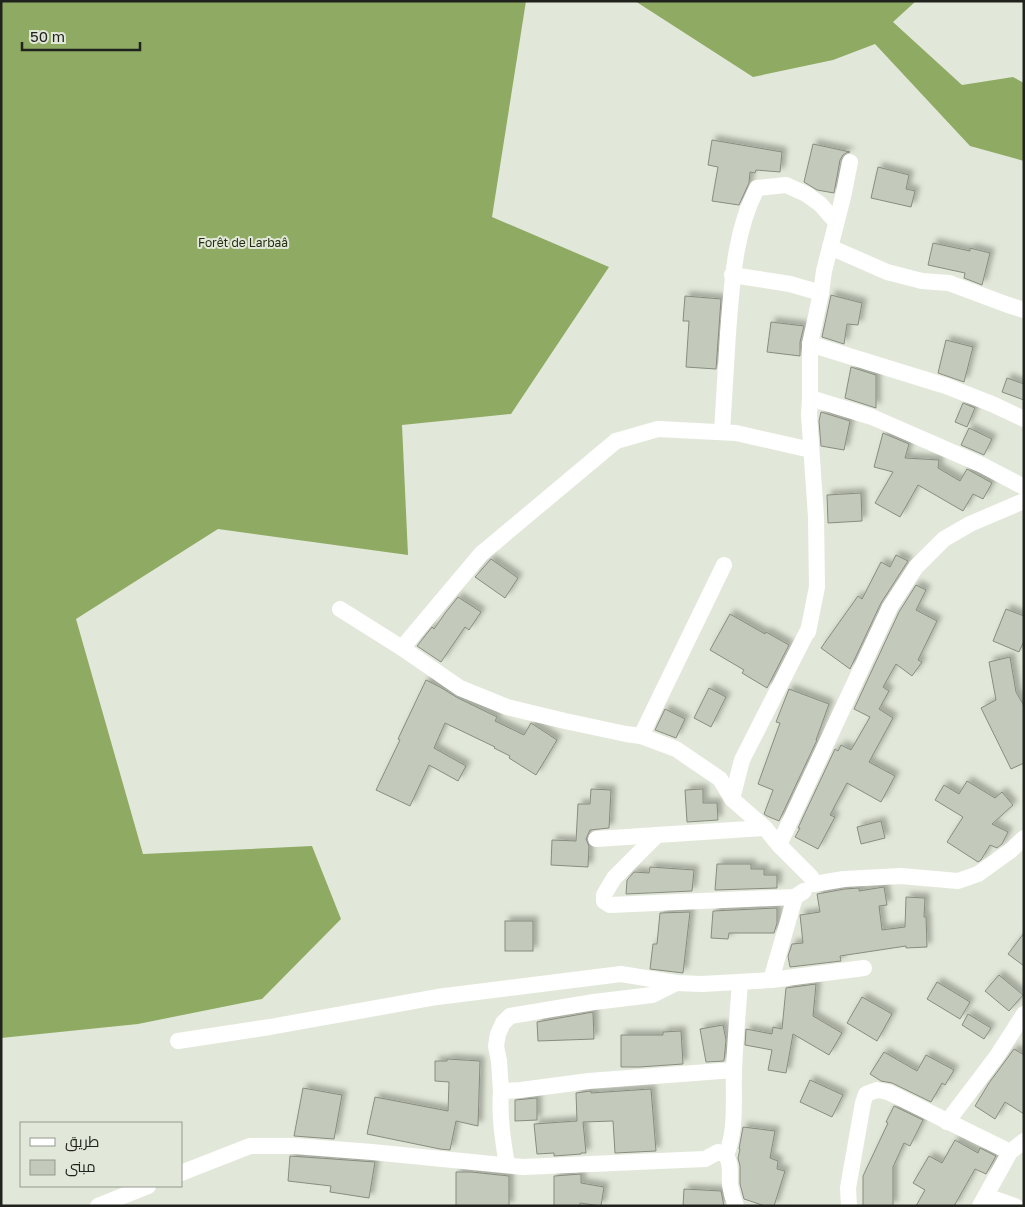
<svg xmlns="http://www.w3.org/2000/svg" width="1025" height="1207" viewBox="0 0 1025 1207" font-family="'Golos Text',Cairo,sans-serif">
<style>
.forest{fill:#8fab63}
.building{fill:#c3c9bb;stroke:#888d80;filter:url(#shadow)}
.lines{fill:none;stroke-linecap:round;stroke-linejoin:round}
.street{stroke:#fff;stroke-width:16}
.labels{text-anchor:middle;stroke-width:4;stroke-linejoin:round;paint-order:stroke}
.park-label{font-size:12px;fill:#232e0f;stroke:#e2e8d9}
</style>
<defs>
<filter id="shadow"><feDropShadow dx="4.5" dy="-4.5" stdDeviation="2.5" flood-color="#0004"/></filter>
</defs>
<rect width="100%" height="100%" fill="#e2e8d9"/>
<g class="forest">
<path d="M1 1H526L492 217 609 267 511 414 402 425 408 555 218 529 76 619 143 854 312 846 341 919 262 999 138 1024 1 1038Z"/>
<path d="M635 1H916L893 22 962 85 1013 77 1024 83V161L970 146 875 44 833 60 753 77Z"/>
</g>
<g class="building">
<path d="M712 140 782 152 780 172 756 170 755 173 750 172 749 183 739 205 712 201 718 167 708 165Z"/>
<path d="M813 144 850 152 846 153 843 155 840 160 834 193 817 190 804 182Z"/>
<path d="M878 167 909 175 906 189 915 191 911 207 871 198Z"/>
<path d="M933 243 970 251V248L990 253 982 285 964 278 965 273 928 265Z"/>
<path d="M831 295 862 303 858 325 847 324 844 344 822 337Z"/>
<path d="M685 296 721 299 716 369 686 367 689 321H683Z"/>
<path d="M771 322 804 326 800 342V356L767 352Z"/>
<path d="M946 340 973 347 964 382 938 373Z"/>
<path d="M851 367 876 375V408L845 398Z"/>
<path d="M1007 378 1024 384V400L1002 392Z"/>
<path d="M963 403 975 408 967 427 955 422Z"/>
<path d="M821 412 850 421 844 450 821 446 819 421Z"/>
<path d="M969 428 992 439 984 455 961 445Z"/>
<path d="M883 433 909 444 905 458 939 460 938 468 960 481 967 469 992 483 983 499 973 494 963 511 918 485 900 517 875 503 893 472 874 467Z"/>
<path d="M861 493 862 521 828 523 827 495Z"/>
<path d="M896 555 908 561 881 603 850 669 821 648 858 596 862 599 881 562 890 567Z"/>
<path d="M491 559 518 578 505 598 475 577Z"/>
<path d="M916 585 926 590 916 610 937 621 918 660 922 662 912 676 896 664 883 687 889 691 879 709 893 718 869 762 895 776 881 802 847 783 830 815 835 817 818 849 795 837 800 828H798L835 749 838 751 841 745 851 750 870 717 854 709 899 612Z"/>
<path d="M458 597 481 612 469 630 465 627 441 662 417 646 432 627 434 629 446 612Z"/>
<path d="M1006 609 1024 616V641L1019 652 993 641Z"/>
<path d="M730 614 765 634 766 632 789 645 767 688 742 673 744 670 710 650Z"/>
<path d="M1010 657 1016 692 1024 706V763L1011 769 981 708 996 700 989 662Z"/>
<path d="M426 680 440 687 458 698 497 717 495 721 524 735 531 723 557 740 536 775 509 758 510 756 494 748 495 747 445 723 434 748 466 766 458 781 429 765 410 806 376 790 400 740 398 739Z"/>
<path d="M709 688 726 697 711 727 694 718Z"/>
<path d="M789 689 829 704 816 740H817L779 821 767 816 764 814 773 790 758 784 780 723 776 722Z"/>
<path d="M665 709 685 719 676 738 655 730Z"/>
<path d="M967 781 995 798 1002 792 1013 805 992 824 1008 832 1002 844 997 848 990 845 981 860 978 862 947 842 963 817 935 800 944 785 959 794Z"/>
<path d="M591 789 611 790 609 828 590 830 586 839 589 846 588 867 551 865 552 840 576 841 578 804H590Z"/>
<path d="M703 789V803H717L718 820 687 822 685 790Z"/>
<path d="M881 821 885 838 861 844 857 827Z"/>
<path d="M717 864H751V869H764V875H777V888L715 890Z"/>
<path d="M650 867 694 870 692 891 626 894 627 880 634 872 649 873Z"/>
<path d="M884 887 887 905 879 906 882 930 905 927 906 897 925 898 924 917H926L927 947 906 948V946L840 956 841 961 790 967 788 956 792 944 803 943 800 915 820 912 817 894 845 889 859 888V891Z"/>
<path d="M777 908V923L774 933H729L728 939 711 938 713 911Z"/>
<path d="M690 912 683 973 650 969 653 944H657L660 913Z"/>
<rect x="505" y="921" width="28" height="30"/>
<path d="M1024 933V966L1008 954Z"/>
<path d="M999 975 1023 995 1009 1011 985 991Z"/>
<path d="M937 982 970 1002 960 1019 927 999Z"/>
<path d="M816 984 813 1016 842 1033 829 1055 793 1034 786 1073 768 1070 772 1050 745 1045 746 1029 772 1034 773 1027 782 1029 786 988Z"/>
<path d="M862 997 892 1014 877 1041 847 1023Z"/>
<path d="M593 1012 594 1039 538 1041 537 1022Z"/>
<path d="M968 1014 991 1028 984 1039 962 1025Z"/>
<path d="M723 1025 726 1040 724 1061 706 1062 700 1029Z"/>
<path d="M681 1031 683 1064 639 1067H621V1035H663V1032Z"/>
<path d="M1014 1049 1024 1055V1114L1005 1102 995 1119 975 1106 989 1083Z"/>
<path d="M884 1052 917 1071 926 1055 954 1070 945 1085 942 1083 931 1102 892 1083 881 1081 870 1074Z"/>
<path d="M447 1059 480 1061 478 1126 456 1121 450 1150 440 1149 367 1134 375 1097 448 1111 449 1082 435 1081V1061H447Z"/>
<path d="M810 1080 843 1095 832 1117 800 1102Z"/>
<path d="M303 1088 342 1095 334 1139 294 1136Z"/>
<path d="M651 1089 656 1151 615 1153 613 1121 583 1122 586 1153H581V1154L554 1156V1153L537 1154 534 1124 577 1121 576 1093 591 1091V1093Z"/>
<path d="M537 1098V1120L515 1121V1100Z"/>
<path d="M894 1106 923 1120 910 1146 904 1143 893 1167V1206H863V1176L888 1123 886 1122Z"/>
<path d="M743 1127 775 1131 770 1158 778 1161 777 1169 785 1171 774 1206H765L744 1199 740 1184V1166L738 1158 740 1149H739Z"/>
<path d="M955 1140 978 1153 980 1148 996 1156 986 1174 975 1169 954 1206H916L925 1190 913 1183 929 1156 942 1163Z"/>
<path d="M290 1156 375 1162 369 1198 330 1192 331 1186 288 1181Z"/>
<path d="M456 1172H471L509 1176V1206H456Z"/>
<path d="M581 1174V1183L604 1187 601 1206 580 1203V1206H554V1176Z"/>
<path d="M684 1189 721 1191 724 1206H683Z"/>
</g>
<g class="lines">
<g class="street">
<path d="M830 247 887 272 922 281 949 283 1008 305 1024 310"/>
<path d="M732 275 790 284 821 293"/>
<path d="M810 344 946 386 992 404 1024 419"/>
<path d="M810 398 872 417 982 465 1024 487"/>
<path d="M722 432C724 399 726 366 728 333 732 284 734 233 757 188L786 185 806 194 820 204 836 222"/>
<path d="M340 609 402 648 460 688 507 707 565 721 626 734 641 736 676 749 720 779 732 799 765 828 779 845 811 877 814 884 844 879 901 876 958 881 978 874 1010 851 1024 838"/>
<path d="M402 648 481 554 616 441 658 429 736 433 811 450"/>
<path d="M641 736 724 565"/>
<path d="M732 799 742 760 807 632H808L817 587 816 517 809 415 810 398V344L821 293 824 271 843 197 850 162"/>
<path d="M657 835 614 878 604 895V901L610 905 795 897"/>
<path d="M596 839 765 828"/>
<path d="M779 845 890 607 916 567 944 539 970 524 1024 501"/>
<path d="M771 980 795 897 804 891"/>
<path d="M178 1041 270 1027 437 997 621 974 676 983 702 984 771 980 864 968"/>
<path d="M501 1091 499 1061 496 1046 498 1034 503 1023 510 1016 594 1002 652 995 676 983"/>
<path d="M947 1122 997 1056 1024 1014"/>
<path d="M726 1155C737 1129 733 1099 734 1071 735 1041 738 1012 740 982"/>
<path d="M507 1165C503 1141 499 1116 501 1091L521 1090 589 1081 734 1070"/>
<path d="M181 1173 250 1146H294L372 1152 523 1167 705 1159 718 1152 726 1155C732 1167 729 1172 730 1185 731 1192 733 1199 736 1206"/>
<path d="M986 1196 1015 1206"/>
<path d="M98 1206 148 1186"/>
<path d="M849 1206 848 1188 863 1103 866 1094 877 1090 888 1092 1010 1152"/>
<path d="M980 1206 1010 1152 1024 1141"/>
</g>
</g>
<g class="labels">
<g class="park-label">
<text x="243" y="247">Forêt de Larbaâ</text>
</g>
</g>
<rect width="1025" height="1207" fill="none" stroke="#20221d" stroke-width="5"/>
<rect x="20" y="1122" width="162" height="65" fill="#e2e8d9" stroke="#94998e"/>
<rect x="30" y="1138" width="25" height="8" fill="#ffffff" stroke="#94998e"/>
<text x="65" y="1147" font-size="15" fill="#20221d">طريق</text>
<rect x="30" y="1160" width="25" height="15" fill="#c3c9bb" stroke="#94998e"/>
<text x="65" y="1172" font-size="15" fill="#20221d">مبنى</text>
<path d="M22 42v8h118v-8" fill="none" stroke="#20221d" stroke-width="2.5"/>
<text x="30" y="42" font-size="15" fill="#20221d" stroke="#e2e8d9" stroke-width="4" paint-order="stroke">50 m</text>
</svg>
